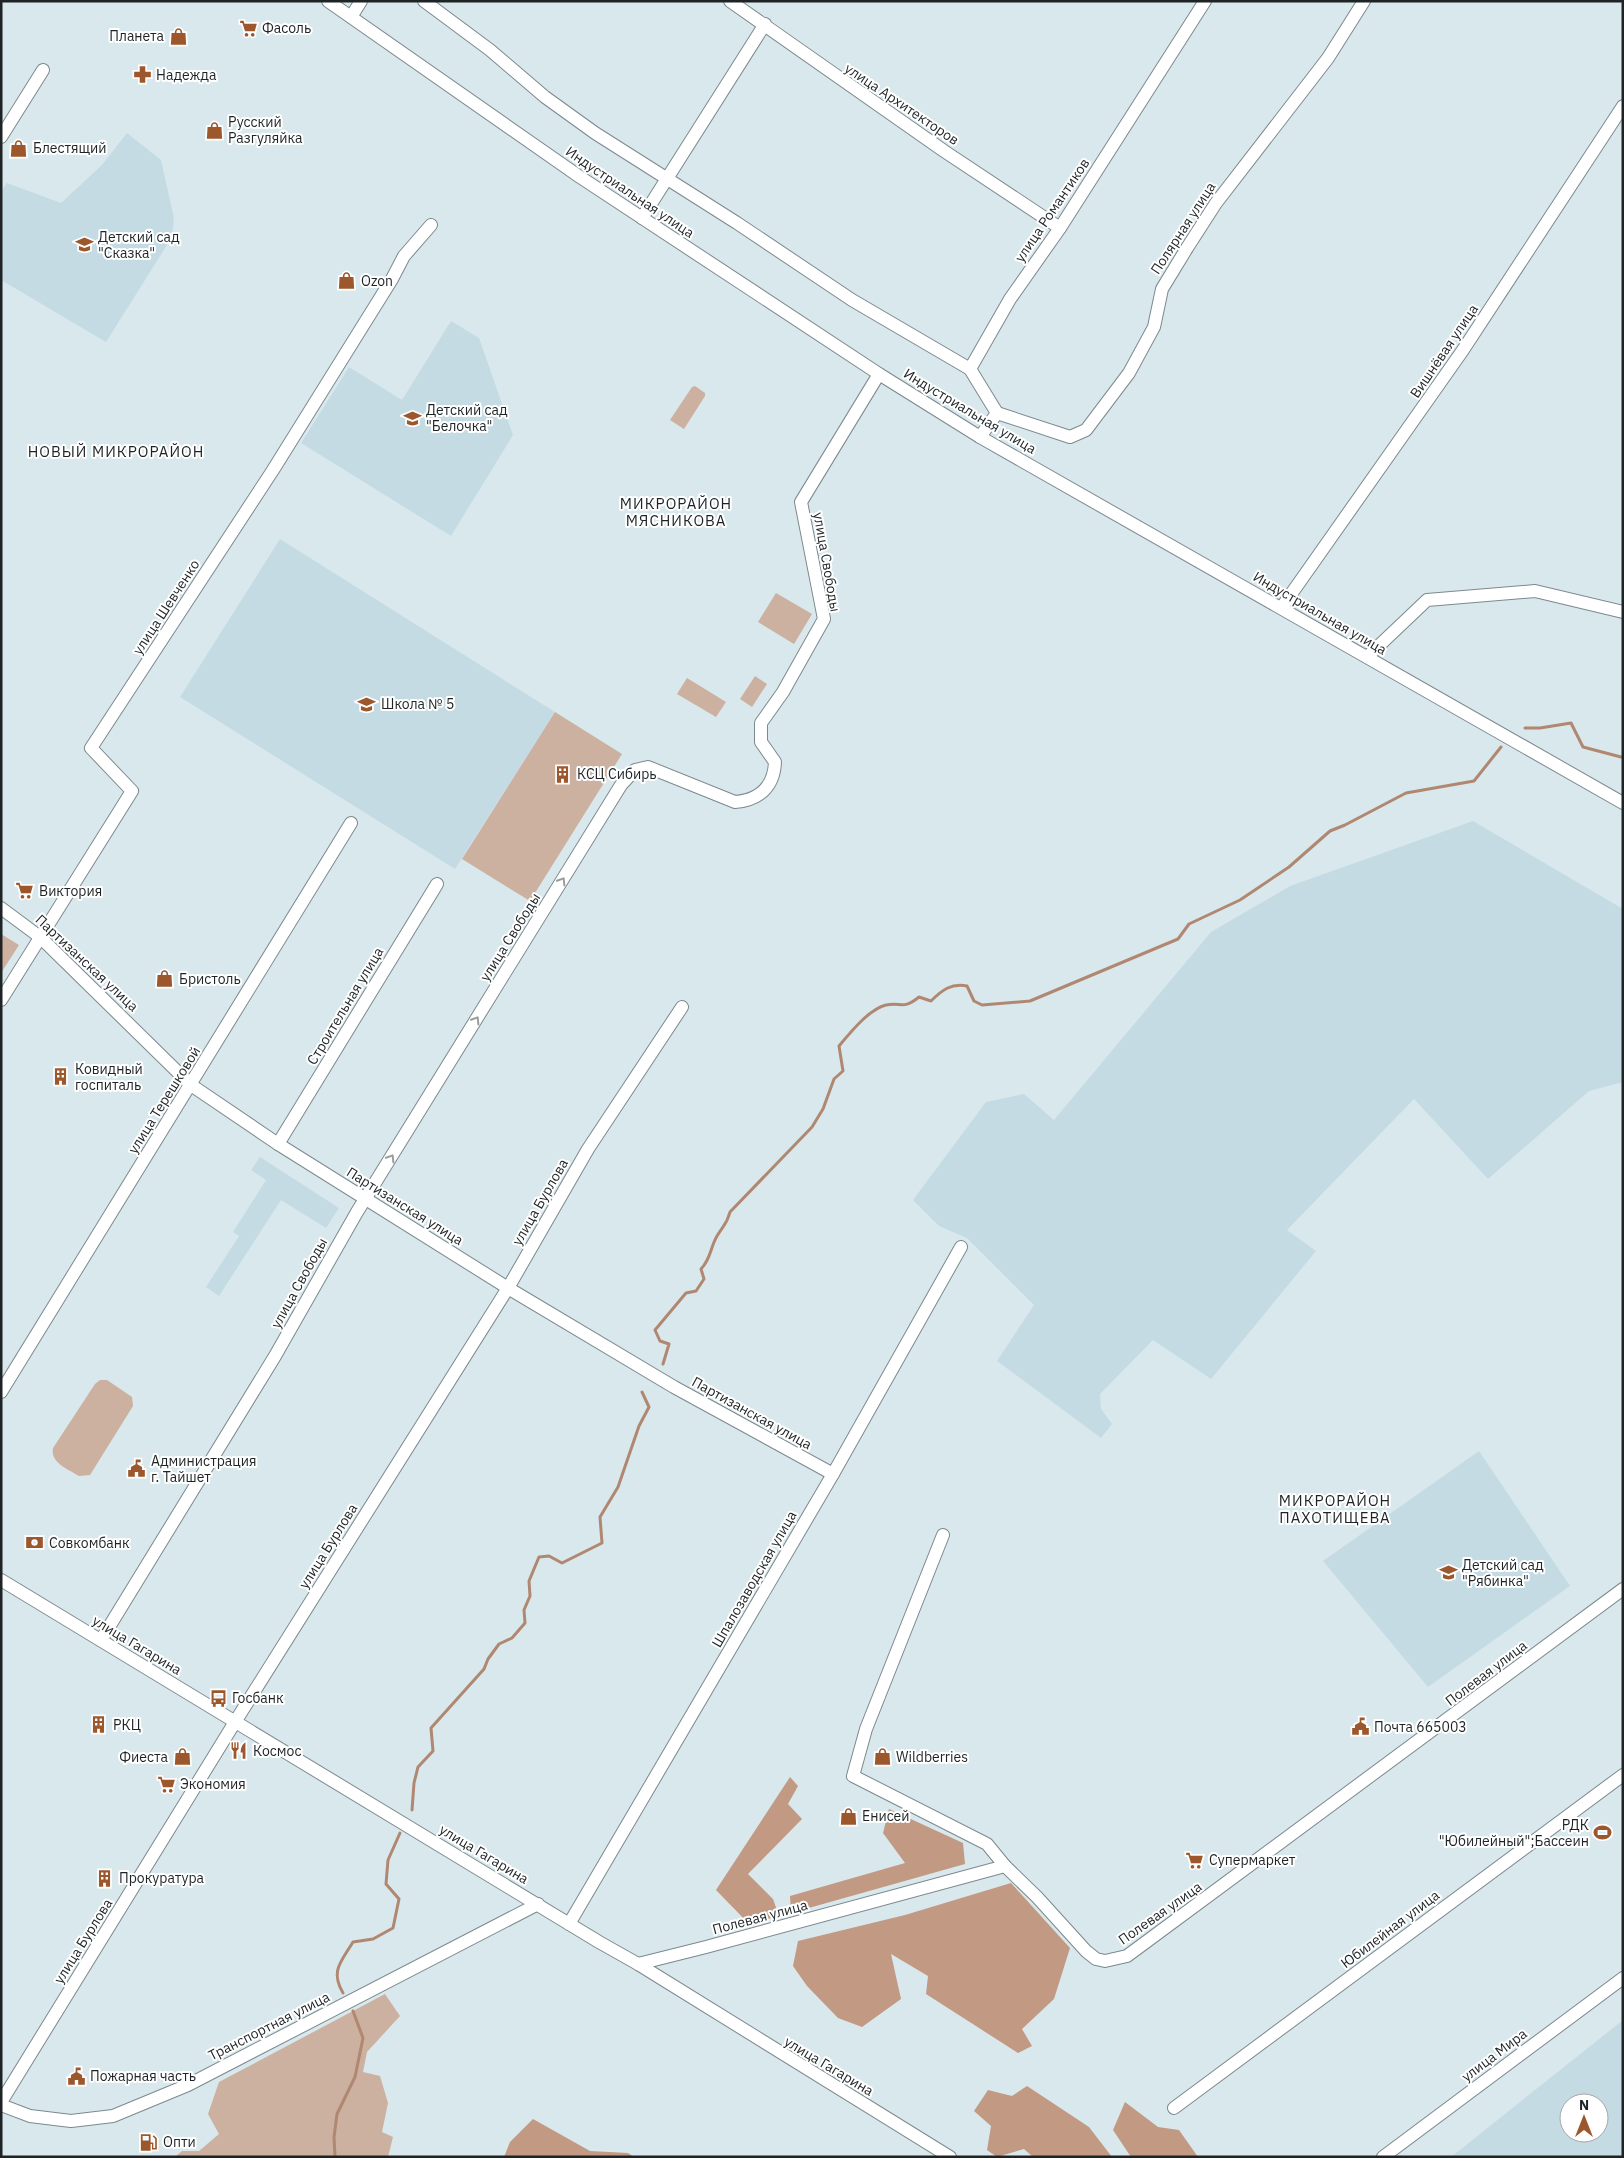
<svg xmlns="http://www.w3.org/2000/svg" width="1624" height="2158" viewBox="0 0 1624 2158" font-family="'IBM Plex Sans',sans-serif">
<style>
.built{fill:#c5dbe4;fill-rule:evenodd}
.green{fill:#ccb0a0}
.forest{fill:#c29982}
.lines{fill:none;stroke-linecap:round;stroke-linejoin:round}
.stream{stroke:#b08871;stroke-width:3}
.minor-casing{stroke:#7c898e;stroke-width:14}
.minor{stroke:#fff;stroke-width:12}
.oneway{stroke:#9a9c9d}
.labels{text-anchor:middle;stroke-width:4;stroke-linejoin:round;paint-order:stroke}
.poi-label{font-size:14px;fill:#1e2325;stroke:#fff;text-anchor:start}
.street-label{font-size:14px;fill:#1e2325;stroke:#fff}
.neighbourhood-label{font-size:15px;letter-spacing:1px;fill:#1e2325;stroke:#fff}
</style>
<rect width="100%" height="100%" fill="#d9e8ed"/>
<g class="built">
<path d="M127 133 161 160 174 218 172 237 106 342 1 280V191L7 183 61 203 102 165Z"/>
<path d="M451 321 479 338 513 435 451 536 301 443 349 367 402 400Z"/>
<path d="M280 539 555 712 455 869 180 697Z"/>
<path d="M1473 821 1623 909V1082L1589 1091 1488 1179 1414 1099 1287 1230 1316 1251 1211 1379 1153 1340 1100 1394 1101 1409 1112 1424 1101 1438 997 1361 1034 1305 967 1238 939 1226 913 1200 986 1102 1024 1094 1054 1120 1211 932 1290 886Z"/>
<path d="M260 1157 339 1208 326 1228 281 1200 219 1296 206 1287 239 1236 233 1232 266 1180 251 1170Z"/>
<path d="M1479 1451 1570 1586 1428 1687 1323 1561Z"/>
<path d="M1623 2020V2157H1451ZM1569 2103H1599V2133H1569Z"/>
</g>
<g class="green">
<path d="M695 386 705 393V396L684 429 670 420 692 387Z"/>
<path d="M776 593 812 614 794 644 758 622Z"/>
<path d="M755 676 767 684 752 707 740 699Z"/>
<path d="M687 678 726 702 716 717 677 694Z"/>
<path d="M555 712 622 754 530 901 462 859Z"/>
<path d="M1 934 19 945 1 973Z"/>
<path d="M100 1380H107L132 1397 133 1406 90 1475 79 1476C68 1469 50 1463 53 1448L95 1384Z"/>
<path d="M385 1994 400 2016 367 2052 363 2072 380 2076 388 2103 382 2132 393 2137 388 2157H175L182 2151H199L219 2134 208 2114 219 2082Z"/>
</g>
<g class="forest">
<path d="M790 1777 798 1786 788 1804 802 1819 748 1874 773 1899 779 1916 749 1924 716 1890Z"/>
<path d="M889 1809 963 1843 965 1864 791 1913 790 1896 905 1863 883 1833Z"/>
<path d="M1011 1883 1070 1948 1054 1999 1022 2029 1032 2046 1018 2053 926 1994 928 1976 891 1954 901 1999 862 2027 838 2018 807 1986 793 1966 798 1941 905 1915Z"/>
<path d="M1027 2086 1089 2127 1112 2157H1033L1024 2149 997 2157 987 2150 991 2126 974 2111 988 2090 1012 2096Z"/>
<path d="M1125 2102 1158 2127 1179 2130 1198 2157H1131L1113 2130Z"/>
<path d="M533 2119 590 2151 628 2153 634 2157H504L510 2142Z"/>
</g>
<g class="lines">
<g class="stream">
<path d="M1525 728H1540L1571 723 1583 747 1621 757"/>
<path d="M663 1364 669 1344 660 1341 655 1330 686 1293 696 1291 704 1279 701 1269C711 1259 710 1248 717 1236 723 1226 727 1224 730 1212L812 1127 823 1109 834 1079 843 1071 839 1046C850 1033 869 1009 886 1005 902 1002 903 1010 919 997L931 1001C942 990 951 983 967 986L974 1001 982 1005 1030 1001 1178 939 1189 924 1240 900 1289 867 1330 831 1345 825 1406 793 1474 781 1501 747"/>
<path d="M412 1810 414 1783 418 1767 433 1751 431 1728 484 1669 488 1659 499 1644 512 1638 525 1623 524 1610 530 1596 529 1581 539 1557 549 1556 562 1563 602 1543 600 1517 618 1487 639 1426 649 1407 642 1392"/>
<path d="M343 1993C330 1971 341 1962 353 1942L373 1939 393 1928 399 1899 386 1884 388 1860 400 1833"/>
<path d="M335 2157 334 2137 337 2114 355 2077 363 2038 353 2011"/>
</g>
<defs>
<g id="minor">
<path d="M328 1 580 177 879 374 980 437 1623 803"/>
<path d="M424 1 490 50 545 97 595 133 737 223 852 300 970 369"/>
<path d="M730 1 944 151 1060 228"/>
<path d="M351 17 361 1"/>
<path d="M1 137 43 70"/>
<path d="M642 218 765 24"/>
<path d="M997 413 1070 437 1086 430 1129 373 1154 327 1162 289 1187 248 1216 203 1328 58 1364 1"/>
<path d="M980 437 997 413 970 369 1010 299 1060 228 1205 1"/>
<path d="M1282 607 1463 350 1623 106"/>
<path d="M1367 657 1427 600 1535 591 1623 612"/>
<path d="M1 908 40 937 191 1085 278 1144 508 1288 674 1387 833 1474"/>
<path d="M1 1000 132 791 91 748 273 470 392 279 404 256 431 225"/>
<path d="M278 1144 437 884"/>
<path d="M1 1392 351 823"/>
<path d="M943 1535 866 1729 853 1776 987 1844 1005 1866"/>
<path d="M1 1580 599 1942 638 1964 950 2157"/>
<path d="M101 1640 275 1356 357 1212 621 785 635 770 648 767 735 802C759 800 774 787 775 762L761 742V723L783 692 824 619 801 502 879 374"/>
<path d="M569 1924 833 1474 961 1247"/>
<path d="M638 1964 706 1947 1005 1866 1037 1897 1086 1951 1096 1959 1105 1961 1127 1956 1623 1589"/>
<path d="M1 2102 235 1722 508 1288 588 1149 682 1007"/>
<path d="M1 2105 30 2116 71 2121 113 2116 188 2085 538 1904"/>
<path d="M1174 2108 1623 1775"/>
<path d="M1383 2157 1623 1978"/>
</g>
</defs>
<use href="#minor" class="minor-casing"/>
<use href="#minor" class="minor"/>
</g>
<defs><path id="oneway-chevron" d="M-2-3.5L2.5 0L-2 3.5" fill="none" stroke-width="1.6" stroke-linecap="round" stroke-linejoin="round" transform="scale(1.25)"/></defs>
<g class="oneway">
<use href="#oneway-chevron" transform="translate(562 881) rotate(-58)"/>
<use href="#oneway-chevron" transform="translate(476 1020) rotate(-58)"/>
<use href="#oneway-chevron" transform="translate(391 1158) rotate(-58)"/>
</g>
<defs>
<symbol id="supermarket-bare" viewBox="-9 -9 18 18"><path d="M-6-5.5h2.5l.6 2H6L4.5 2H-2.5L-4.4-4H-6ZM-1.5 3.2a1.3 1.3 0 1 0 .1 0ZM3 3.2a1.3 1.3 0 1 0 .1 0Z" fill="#9d572c" stroke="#fff" stroke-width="2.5" paint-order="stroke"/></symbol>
<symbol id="shop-bare" viewBox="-9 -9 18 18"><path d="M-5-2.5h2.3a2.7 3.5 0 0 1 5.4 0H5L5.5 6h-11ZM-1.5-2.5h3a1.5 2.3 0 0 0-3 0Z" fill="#9d572c" stroke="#fff" stroke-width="2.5" paint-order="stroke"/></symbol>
<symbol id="pharmacy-bare" viewBox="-9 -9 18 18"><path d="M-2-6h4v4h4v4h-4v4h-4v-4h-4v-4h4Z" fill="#9d572c" stroke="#fff" stroke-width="2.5" paint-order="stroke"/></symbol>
<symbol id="school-bare" viewBox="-9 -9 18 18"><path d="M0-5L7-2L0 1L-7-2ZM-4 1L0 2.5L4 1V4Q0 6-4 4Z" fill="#9d572c" stroke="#fff" stroke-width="2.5" paint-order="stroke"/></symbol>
<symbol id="building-bare" viewBox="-9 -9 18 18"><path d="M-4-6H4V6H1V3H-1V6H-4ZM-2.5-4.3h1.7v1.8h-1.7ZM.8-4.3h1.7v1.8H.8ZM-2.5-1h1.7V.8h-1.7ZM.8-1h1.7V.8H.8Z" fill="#9d572c" stroke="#fff" stroke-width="2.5" paint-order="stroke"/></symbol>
<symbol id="civic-bare" viewBox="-9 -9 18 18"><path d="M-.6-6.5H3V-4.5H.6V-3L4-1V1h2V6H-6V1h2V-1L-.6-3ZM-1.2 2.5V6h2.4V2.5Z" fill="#9d572c" stroke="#fff" stroke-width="2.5" paint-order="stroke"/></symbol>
<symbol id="bank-bare" viewBox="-9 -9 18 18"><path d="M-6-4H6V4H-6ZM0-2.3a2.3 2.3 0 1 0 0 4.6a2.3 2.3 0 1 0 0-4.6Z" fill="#9d572c" stroke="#fff" stroke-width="2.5" paint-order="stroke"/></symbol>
<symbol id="bus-bare" viewBox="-9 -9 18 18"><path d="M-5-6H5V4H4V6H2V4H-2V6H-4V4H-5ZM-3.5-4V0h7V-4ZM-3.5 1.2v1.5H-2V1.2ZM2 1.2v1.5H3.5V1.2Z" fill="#9d572c" stroke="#fff" stroke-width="2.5" paint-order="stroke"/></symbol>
<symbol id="restaurant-bare" viewBox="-9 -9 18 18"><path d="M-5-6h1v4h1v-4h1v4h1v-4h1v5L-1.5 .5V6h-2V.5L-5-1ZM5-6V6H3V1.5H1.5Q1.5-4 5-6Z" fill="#9d572c" stroke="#fff" stroke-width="2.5" paint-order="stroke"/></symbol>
<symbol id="stadium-bare" viewBox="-9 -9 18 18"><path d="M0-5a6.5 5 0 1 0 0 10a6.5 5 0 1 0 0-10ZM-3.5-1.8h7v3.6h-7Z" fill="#9d572c" stroke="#fff" stroke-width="2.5" paint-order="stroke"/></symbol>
<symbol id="fuel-bare" viewBox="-9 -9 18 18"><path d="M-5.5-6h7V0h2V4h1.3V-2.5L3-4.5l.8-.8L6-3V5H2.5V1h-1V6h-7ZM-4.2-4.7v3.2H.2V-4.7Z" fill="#9d572c" stroke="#fff" stroke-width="2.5" paint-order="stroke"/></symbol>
</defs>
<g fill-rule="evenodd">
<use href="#supermarket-bare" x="236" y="16" width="25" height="25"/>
<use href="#shop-bare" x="166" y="24" width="25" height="25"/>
<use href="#pharmacy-bare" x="130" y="62" width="25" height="25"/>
<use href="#shop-bare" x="202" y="118" width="25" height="25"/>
<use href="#shop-bare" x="6" y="136" width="25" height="25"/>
<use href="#school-bare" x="72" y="232" width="25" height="25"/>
<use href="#shop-bare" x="334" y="268" width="25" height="25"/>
<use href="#school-bare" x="400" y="406" width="25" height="25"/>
<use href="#school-bare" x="354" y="692" width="25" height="25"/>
<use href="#building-bare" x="550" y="762" width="25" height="25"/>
<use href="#supermarket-bare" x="12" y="878" width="25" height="25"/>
<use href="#shop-bare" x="152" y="966" width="25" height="25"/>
<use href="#building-bare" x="48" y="1064" width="25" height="25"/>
<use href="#civic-bare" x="124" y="1456" width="25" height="25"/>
<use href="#bank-bare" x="22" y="1530" width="25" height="25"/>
<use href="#school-bare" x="1436" y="1560" width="25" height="25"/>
<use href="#bus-bare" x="206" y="1686" width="25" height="25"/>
<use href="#building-bare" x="86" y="1712" width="25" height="25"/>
<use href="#civic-bare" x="1348" y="1714" width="25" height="25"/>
<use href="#restaurant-bare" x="226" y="1738" width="25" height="25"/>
<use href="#shop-bare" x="170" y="1744" width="25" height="25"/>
<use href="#shop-bare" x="870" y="1744" width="25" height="25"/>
<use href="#supermarket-bare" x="154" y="1772" width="25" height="25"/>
<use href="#shop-bare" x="836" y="1804" width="25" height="25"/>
<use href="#stadium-bare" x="1590" y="1820" width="25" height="25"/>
<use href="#supermarket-bare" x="1182" y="1848" width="25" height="25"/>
<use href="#building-bare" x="92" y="1866" width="25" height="25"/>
<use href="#civic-bare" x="64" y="2064" width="25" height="25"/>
<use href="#fuel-bare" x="136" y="2130" width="25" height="25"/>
</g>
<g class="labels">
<g class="poi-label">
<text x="262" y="33">Фасоль</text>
<text x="164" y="41" text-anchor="end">Планета</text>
<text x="156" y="80">Надежда</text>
<text x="228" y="127">Русский<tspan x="228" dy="16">Разгуляйка</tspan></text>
<text x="33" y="153">Блестящий</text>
<text x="98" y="242">Детский сад<tspan x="98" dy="16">"Сказка"</tspan></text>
<text x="361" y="286">Ozon</text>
<text x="426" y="415">Детский сад<tspan x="426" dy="16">"Белочка"</tspan></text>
<text x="381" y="709">Школа № 5</text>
<text x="577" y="779">КСЦ Сибирь</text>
<text x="39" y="896">Виктория</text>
<text x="179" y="984">Бристоль</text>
<text x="75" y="1074">Ковидный<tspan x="75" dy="16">госпиталь</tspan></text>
<text x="151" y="1466">Администрация<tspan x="151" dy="16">г. Тайшет</tspan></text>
<text x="49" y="1548">Совкомбанк</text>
<text x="1462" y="1570">Детский сад<tspan x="1462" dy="16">"Рябинка"</tspan></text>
<text x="232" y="1703">Госбанк</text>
<text x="113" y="1730">РКЦ</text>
<text x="1374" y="1732">Почта 665003</text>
<text x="253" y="1756">Космос</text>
<text x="168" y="1762" text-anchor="end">Фиеста</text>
<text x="896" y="1762">Wildberries</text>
<text x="180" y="1789">Экономия</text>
<text x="862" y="1821">Енисей</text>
<text x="1589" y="1830" text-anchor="end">РДК<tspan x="1589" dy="16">"Юбилейный";Бассеин</tspan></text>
<text x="1209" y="1865">Супермаркет</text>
<text x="119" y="1883">Прокуратура</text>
<text x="90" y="2081">Пожарная часть</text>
<text x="163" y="2147">Опти</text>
</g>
<g class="street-label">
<text transform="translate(902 104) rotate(34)" y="5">улица Архитекторов</text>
<text transform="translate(630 192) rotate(34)" y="5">Индустриальная улица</text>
<text transform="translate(1052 210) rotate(-56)" y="5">улица Романтиков</text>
<text transform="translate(1183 228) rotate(-57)" y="5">Полярная улица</text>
<text transform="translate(1444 351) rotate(-56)" y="5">Вишнёвая улица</text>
<text transform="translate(970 411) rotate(31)" y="5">Индустриальная улица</text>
<text transform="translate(827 562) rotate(80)" y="5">улица Свободы</text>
<text transform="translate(166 607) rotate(-57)" y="5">улица Шевченко</text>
<text transform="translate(1320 613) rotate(30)" y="5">Индустриальная улица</text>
<text transform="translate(510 937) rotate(-58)" y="5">улица Свободы</text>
<text transform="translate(87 963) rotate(43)" y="5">Партизанская улица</text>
<text transform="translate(345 1006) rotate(-59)" y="5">Строительная улица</text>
<text transform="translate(164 1100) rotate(-58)" y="5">улица Терешковой</text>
<text transform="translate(540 1202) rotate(-60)" y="5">улица Бурлова</text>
<text transform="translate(405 1206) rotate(32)" y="5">Партизанская улица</text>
<text transform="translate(299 1283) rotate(-61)" y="5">улица Свободы</text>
<text transform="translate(752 1413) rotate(29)" y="5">Партизанская улица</text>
<text transform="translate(328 1546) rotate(-58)" y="5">улица Бурлова</text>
<text transform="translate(754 1579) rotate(-60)" y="5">Шпалозаводская улица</text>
<text transform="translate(137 1645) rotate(31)" y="5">улица Гагарина</text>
<text transform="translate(1486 1673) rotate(-37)" y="5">Полевая улица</text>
<text transform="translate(484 1854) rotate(31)" y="5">улица Гагарина</text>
<text transform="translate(1160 1913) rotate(-35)" y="5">Полевая улица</text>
<text transform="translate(760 1917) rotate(-15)" y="5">Полевая улица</text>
<text transform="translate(1390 1929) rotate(-37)" y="5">Юбилейная улица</text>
<text transform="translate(83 1941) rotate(-58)" y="5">улица Бурлова</text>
<text transform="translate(269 2026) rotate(-27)" y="5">Транспортная улица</text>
<text transform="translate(1494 2055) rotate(-37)" y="5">улица Мира</text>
<text transform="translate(829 2066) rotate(31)" y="5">улица Гагарина</text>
</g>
<g class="neighbourhood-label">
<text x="116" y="457">НОВЫЙ МИКРОРАЙОН</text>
<text x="676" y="509">МИКРОРАЙОН<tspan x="676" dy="17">МЯСНИКОВА</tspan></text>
<text x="1335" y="1506">МИКРОРАЙОН<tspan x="1335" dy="17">ПАХОТИЩЕВА</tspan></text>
</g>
</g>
<rect width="1624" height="2158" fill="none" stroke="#1e2325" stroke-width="5"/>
<g transform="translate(1584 2118)"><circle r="24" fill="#ffffff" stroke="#a5a7a8"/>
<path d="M0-4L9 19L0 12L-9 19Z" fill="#9d572c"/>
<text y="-8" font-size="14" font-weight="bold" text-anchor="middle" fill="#1e2325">N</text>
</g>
</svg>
